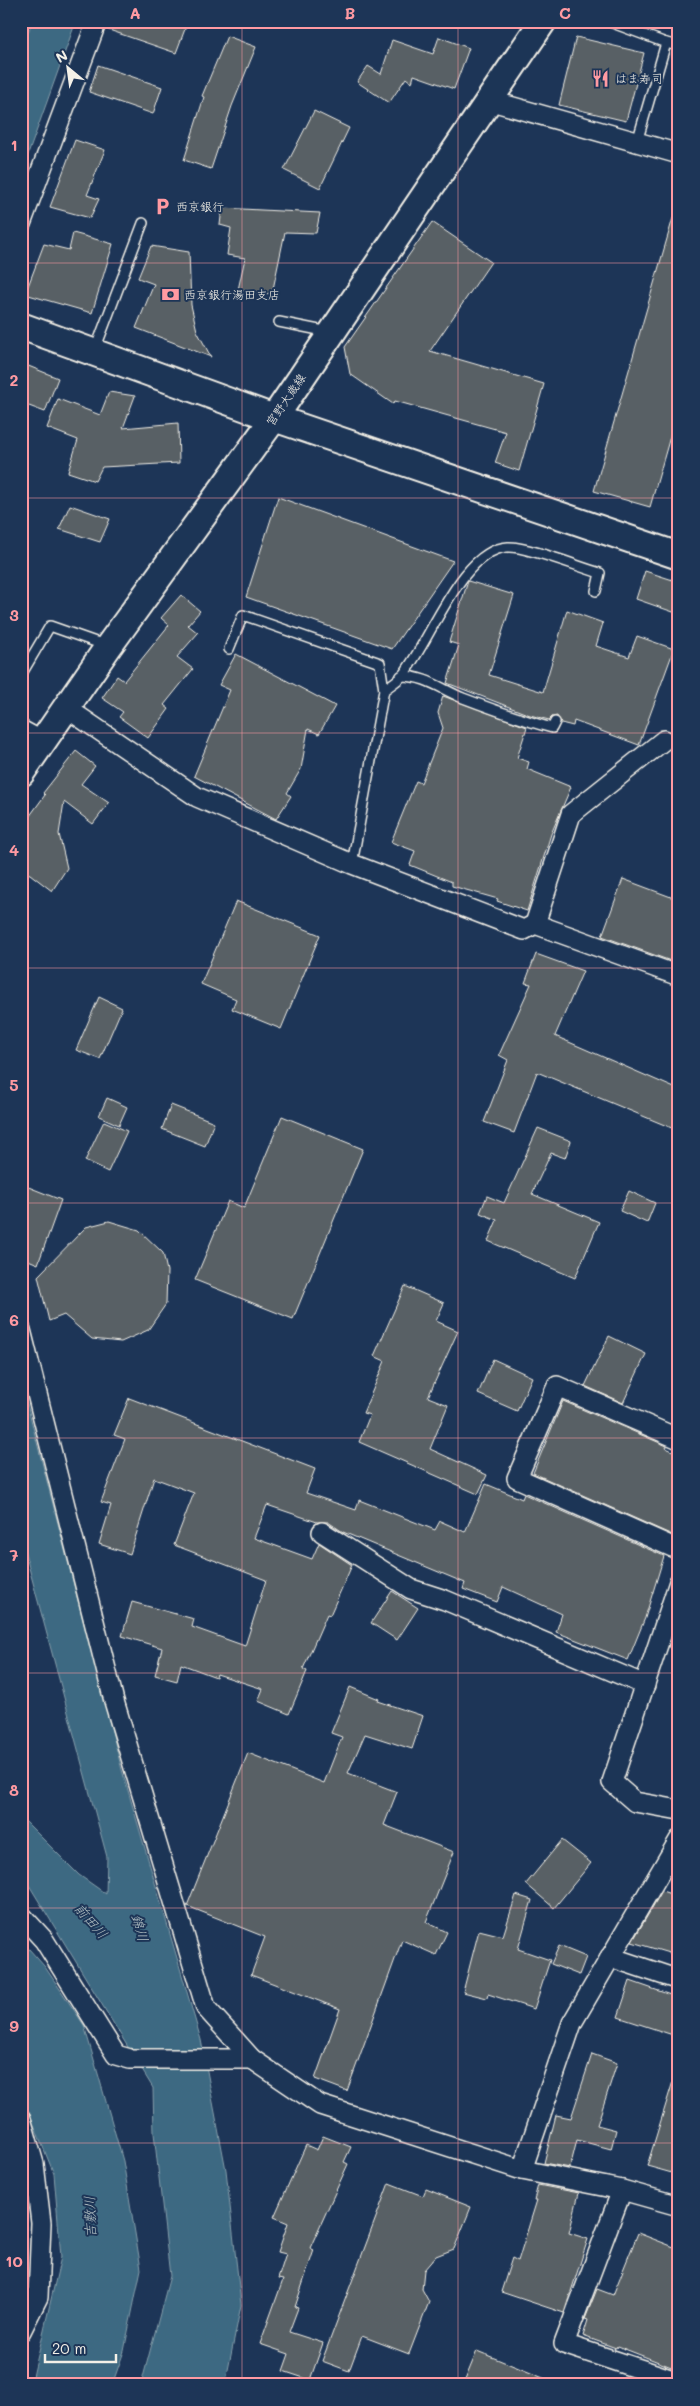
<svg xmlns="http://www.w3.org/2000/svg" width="700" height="2406" viewBox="0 0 700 2406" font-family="Mali,'Klee One',sans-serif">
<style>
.water{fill:#3d6982;stroke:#869fab}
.building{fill:#586065;stroke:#f4f1e8}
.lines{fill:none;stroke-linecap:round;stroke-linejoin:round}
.lane-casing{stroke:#f4f1e8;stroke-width:12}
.street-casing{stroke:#f4f1e8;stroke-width:22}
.secondary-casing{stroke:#f4f1e8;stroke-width:30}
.lane{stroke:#1d3557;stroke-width:9}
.street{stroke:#1d3557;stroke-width:19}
.secondary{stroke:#1d3557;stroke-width:26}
.grid{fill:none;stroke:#ff9aa2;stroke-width:1;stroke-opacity:0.55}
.labels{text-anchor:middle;stroke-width:4;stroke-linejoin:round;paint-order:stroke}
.poi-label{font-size:12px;fill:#f4f1e8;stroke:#1d3557;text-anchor:start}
.street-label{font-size:12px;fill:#f4f1e8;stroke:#1d3557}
.water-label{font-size:14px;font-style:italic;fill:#b4c1c4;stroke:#1d3557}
.neatline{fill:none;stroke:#ff9aa2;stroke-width:2}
.grid-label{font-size:16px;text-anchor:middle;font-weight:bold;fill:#ff9aa2}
</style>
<rect width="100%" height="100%" fill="#1d3557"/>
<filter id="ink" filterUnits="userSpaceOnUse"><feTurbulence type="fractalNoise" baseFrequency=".02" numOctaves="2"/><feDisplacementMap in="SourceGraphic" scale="10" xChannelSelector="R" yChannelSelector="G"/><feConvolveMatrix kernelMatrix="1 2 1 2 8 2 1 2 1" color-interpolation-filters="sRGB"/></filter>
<g filter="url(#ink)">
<g class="water">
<path d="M32 21H76L21 174V53Z"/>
<path d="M21 1381 122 1770 201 2040 226 2170 241 2305 225 2385H141L170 2276 154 2133 153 2088 21 1872V1817L79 1875 106 1894 107 1857 21 1538Z"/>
<path d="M21 1940 45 1967 84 2025 123 2161 141 2269 124 2351 112 2385H31L61 2257 54 2174 28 2110 21 2100Z"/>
</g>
<g class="building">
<path d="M108 21H188L176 53 106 29Z"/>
<path d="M227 36 256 47 232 106 211 169 184 160 204 97 202 96Z"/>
<path d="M439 37 469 48 454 89 414 75 412 83 406 78 389 103 357 82 368 66 381 74 392 40 433 54Z"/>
<path d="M576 37 644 53 626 121 559 105Z"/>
<path d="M98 65 162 87 153 114 89 92Z"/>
<path d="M314 111 349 128 320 188 284 170Z"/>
<path d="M75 140 105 150 87 195 99 199 90 218 50 207Z"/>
<path d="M222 208 320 213 316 233 285 232 272 294 238 290 245 258 227 255 231 228 220 225Z"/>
<path d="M673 218 679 219V405L650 507 594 491Z"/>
<path d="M432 222 491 262 430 351 544 384 519 471 495 463 506 432 395 401 393 404 350 374 345 347Z"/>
<path d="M73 233 113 244 92 313 25 294 44 244 69 250Z"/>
<path d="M151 246 189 252 191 305 197 331 211 357 136 328 154 284 138 278Z"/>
<path d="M21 363 58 378 45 412 21 403Z"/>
<path d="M109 392 135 396 123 428 178 423 179 463 102 467 95 481 68 472 78 440 47 428 58 399 100 415Z"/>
<path d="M278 497 453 561 392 649 246 597Z"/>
<path d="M70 505 110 519 100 542 59 529Z"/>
<path d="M645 571 679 582V614L636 599Z"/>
<path d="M468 581 514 595 489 675 543 692 567 610 603 623 596 646 629 657 637 636 674 649 639 745 574 721 573 726 561 723 557 716 552 717 549 720 530 715 447 683 459 645 449 642Z"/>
<path d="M181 595 200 611 188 625 198 633 177 657 193 669 164 705 169 709 148 738 119 717 123 712 102 698 117 676 124 681 169 625 161 618Z"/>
<path d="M236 654 335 706 319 734 308 729 301 769 287 793 291 796 276 819 194 776 230 690 219 685Z"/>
<path d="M443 696 527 727 517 758 529 762 527 769 571 787 551 834 527 911 497 901 498 899 452 886V882L410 865 415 851 391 842 416 781 421 783 443 728 438 713Z"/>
<path d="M76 751 95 766 81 784 109 803 93 824 64 802 59 834 67 868 52 891 30 874 21 871V828L45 795 43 793Z"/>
<path d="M623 879 679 900V964L602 936Z"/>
<path d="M236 901 320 935 281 1029 232 1009 236 999 201 984Z"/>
<path d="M536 954 583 971 555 1036 679 1090V1131L537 1072 514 1133 484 1122 508 1060 499 1055 531 984 525 983Z"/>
<path d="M99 997 122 1008 100 1059 76 1050Z"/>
<path d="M107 1098 127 1107 119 1125 99 1116Z"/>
<path d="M171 1105 214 1122 205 1146 162 1129Z"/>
<path d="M282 1116 363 1149 293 1319 195 1280 228 1201 244 1208Z"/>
<path d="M104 1121 127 1131 108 1172 85 1161Z"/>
<path d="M538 1128 571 1141 565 1158 551 1153 532 1194 599 1222 575 1278 488 1241 497 1220 480 1213 487 1196 504 1203Z"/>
<path d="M26 1186 61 1200 38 1264 21 1257V1197Z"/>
<path d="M629 1191 655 1203 647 1223 620 1211Z"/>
<path d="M109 1221 139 1230 163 1253 167 1271 166 1304 148 1330 121 1342 92 1339 64 1315 49 1321 38 1276 86 1227Z"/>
<path d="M405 1286 444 1303 436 1321 458 1331 428 1397 448 1405 430 1449 487 1475 478 1494 359 1442 370 1415 363 1413 385 1361 374 1356Z"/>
<path d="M609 1336 646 1354 623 1403 585 1386Z"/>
<path d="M493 1359 532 1377 517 1411 478 1394Z"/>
<path d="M129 1398 315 1469 306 1493 356 1510 359 1500 435 1530 440 1521 465 1532 486 1484 522 1499 524 1494 664 1556 645 1618 628 1660 556 1632 562 1614 503 1587 497 1602 463 1589 465 1583 343 1532 328 1522H317L267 1505 254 1538 312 1559 319 1543 352 1565 330 1615 327 1614 303 1669 307 1671 289 1714 258 1701 263 1689 217 1674 216 1677 181 1664 177 1681 155 1675 162 1648 122 1636 132 1602 194 1619 192 1627 245 1646 266 1580 174 1545 194 1493 154 1478 130 1554 99 1544 111 1505 101 1502 125 1439 114 1435Z"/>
<path d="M563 1401 667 1446 666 1448 679 1454V1538L533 1473Z"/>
<path d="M392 1591 418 1608 397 1640 371 1623Z"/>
<path d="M350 1687 379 1699 378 1701 423 1716 412 1749 365 1734 348 1773 397 1792 384 1825 454 1852 426 1922 447 1932 436 1955 402 1940 347 2091 315 2079 340 2009 251 1975 265 1937 187 1906 248 1753 324 1783 342 1737 331 1733Z"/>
<path d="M562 1840 591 1863 554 1908 526 1884Z"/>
<path d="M662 1891 679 1897V1956L632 1942Z"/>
<path d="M516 1895 532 1900 518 1949 550 1960 534 2009 488 1994 487 1998 463 1992 479 1930 503 1936Z"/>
<path d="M559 1946 586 1957 579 1975 551 1964Z"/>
<path d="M630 1981 679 1998V2037L618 2017Z"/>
<path d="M592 2054 617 2063 597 2125 616 2130 611 2149 577 2140 570 2168 544 2163 556 2115 571 2118Z"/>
<path d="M674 2078 679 2079V2175L647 2166Z"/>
<path d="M323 2136 351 2147 344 2162 348 2164 310 2248 314 2250 295 2307 298 2308 289 2332 323 2343 310 2380 283 2371 289 2354 260 2344 283 2280 278 2279 286 2254 278 2252 288 2223 274 2217 306 2145 317 2150Z"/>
<path d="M389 2183 423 2196 426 2189 471 2207 454 2249 436 2256 424 2270 422 2289 429 2302 409 2354 362 2336 349 2371 322 2361Z"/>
<path d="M538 2185 579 2193 569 2233 588 2239 564 2313 501 2292 512 2258 518 2261 537 2200H534Z"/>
<path d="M638 2233 679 2249V2357L674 2368 617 2346 616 2348 583 2336 588 2320 585 2319 597 2289 613 2295Z"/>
<path d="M477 2351 558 2384V2385H463Z"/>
</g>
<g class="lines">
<defs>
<g id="lane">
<path d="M607 21 666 43 637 142"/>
<path d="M666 43 679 46"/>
<path d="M279 322 329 332"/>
<path d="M95 350 143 223"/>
<path d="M229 649 243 615 380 663 384 690"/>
<path d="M21 675 50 626 107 646"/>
<path d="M401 676C426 676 441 689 463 698 492 709 522 720 552 728L555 722"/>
<path d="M352 864 384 690C389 686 397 681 402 676 430 643 461 549 508 547 527 546 579 567 600 573L596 591"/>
</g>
<g id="street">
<path d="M488 100 679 154"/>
<path d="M21 224 97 21"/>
<path d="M65 707 197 797 352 864 524 930 535 924 679 976"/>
<path d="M21 730 43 742"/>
<path d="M535 924 571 814 664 740"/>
<path d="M21 1330 114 1701 206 2008 252 2059 320 2105 522 2170 622 2190 679 2206"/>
<path d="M679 1439 557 1386 517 1478 679 1550"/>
<path d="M322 1532 411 1589 445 1600 645 1685"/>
<path d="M679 1582 612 1782 635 1802 679 1810"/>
<path d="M21 1915 44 1940 116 2055 130 2059H252"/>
<path d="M610 1957 679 1980"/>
<path d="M21 2119 34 2164 41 2223 38 2297 21 2331"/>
<path d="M522 2170 572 2023 679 1840"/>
<path d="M622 2190 564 2344 679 2382"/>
</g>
<g id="secondary">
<path d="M21 326 274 418 679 556"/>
<path d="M21 773 108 647 274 418 543 21"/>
</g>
</defs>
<use href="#lane" class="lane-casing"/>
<use href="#street" class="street-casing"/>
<use href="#secondary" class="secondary-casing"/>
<use href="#lane" class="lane"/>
<use href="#street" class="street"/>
<use href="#secondary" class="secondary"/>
</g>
</g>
<path class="grid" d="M242 21V2385M458 21V2385M21 263H679M21 498H679M21 733H679M21 968H679M21 1203H679M21 1438H679M21 1673H679M21 1908H679M21 2143H679"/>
<defs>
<symbol id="restaurant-bare" viewBox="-9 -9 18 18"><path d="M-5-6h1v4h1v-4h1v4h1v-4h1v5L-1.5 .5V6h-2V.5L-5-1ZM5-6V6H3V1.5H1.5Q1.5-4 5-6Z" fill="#ff9aa2" stroke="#1d3557" stroke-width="2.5" paint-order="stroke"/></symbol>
<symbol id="parking-bare" viewBox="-9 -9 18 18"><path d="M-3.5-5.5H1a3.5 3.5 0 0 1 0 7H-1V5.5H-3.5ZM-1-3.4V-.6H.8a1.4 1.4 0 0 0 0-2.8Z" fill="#ff9aa2" stroke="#1d3557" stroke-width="2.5" paint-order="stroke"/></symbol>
<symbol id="bank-bare" viewBox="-9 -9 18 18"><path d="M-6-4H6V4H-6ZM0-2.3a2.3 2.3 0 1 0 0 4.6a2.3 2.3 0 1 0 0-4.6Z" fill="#ff9aa2" stroke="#1d3557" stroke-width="2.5" paint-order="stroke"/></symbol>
</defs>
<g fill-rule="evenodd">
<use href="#restaurant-bare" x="588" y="66" width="25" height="25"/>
<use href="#parking-bare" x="150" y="194" width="25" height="25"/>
<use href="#bank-bare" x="158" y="282" width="25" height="25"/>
</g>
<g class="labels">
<g class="poi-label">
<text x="615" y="83">はま寿司</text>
<text x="176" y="211">西京銀行</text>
<text x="184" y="299">西京銀行湯田支店</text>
</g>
<g class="street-label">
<text transform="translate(286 400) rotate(-56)" y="4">宮野大歳線</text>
</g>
<g class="water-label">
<text transform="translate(91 1921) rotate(49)" y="5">前田川</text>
<text transform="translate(140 1928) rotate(75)" y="5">錦川</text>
<text transform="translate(90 2217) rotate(-92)" y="5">吉敷川</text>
</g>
</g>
<rect width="700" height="2406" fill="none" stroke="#1d3557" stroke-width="55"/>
<g transform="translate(68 68) rotate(331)" stroke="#1d3557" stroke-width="4" paint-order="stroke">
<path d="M0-4L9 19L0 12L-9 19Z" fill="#f4f1e8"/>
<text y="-8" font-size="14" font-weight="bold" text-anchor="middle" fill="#f4f1e8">N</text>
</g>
<path d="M45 2354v8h71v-8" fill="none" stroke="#f4f1e8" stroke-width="2.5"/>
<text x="52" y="2354" font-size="15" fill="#f4f1e8" stroke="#1d3557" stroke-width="4" paint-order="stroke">20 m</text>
<rect x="28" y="28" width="644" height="2350" class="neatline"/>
<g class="grid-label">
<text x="135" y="19">A</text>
<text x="350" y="19">B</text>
<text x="565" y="19">C</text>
<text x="14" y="151">1</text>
<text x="14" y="386">2</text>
<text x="14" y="621">3</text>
<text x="14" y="856">4</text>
<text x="14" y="1091">5</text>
<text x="14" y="1326">6</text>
<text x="14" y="1561">7</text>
<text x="14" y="1796">8</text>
<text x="14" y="2032">9</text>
<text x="14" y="2267">10</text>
</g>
</svg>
